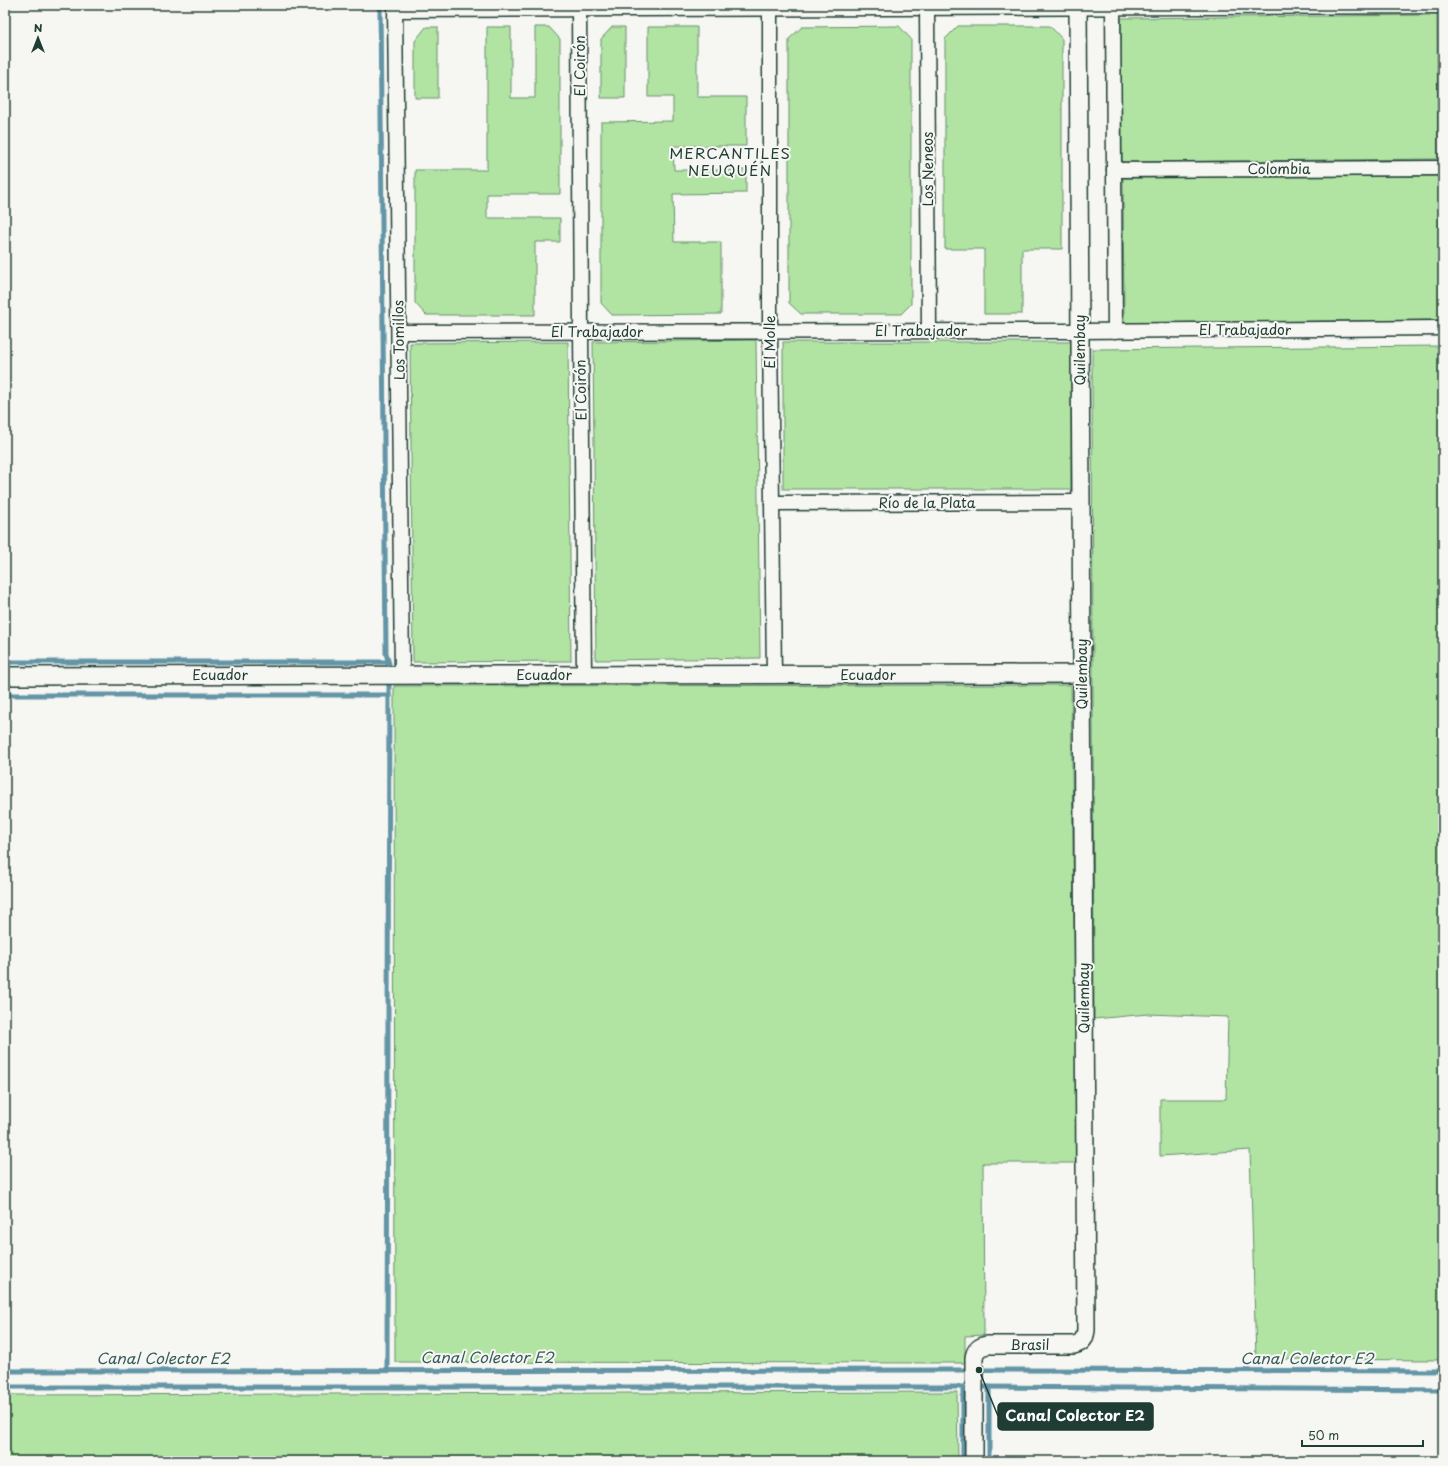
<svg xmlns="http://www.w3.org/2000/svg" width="1448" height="1466" viewBox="0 0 1448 1466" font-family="'Playpen Sans',sans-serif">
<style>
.green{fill:#b1e3a3;stroke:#68906c}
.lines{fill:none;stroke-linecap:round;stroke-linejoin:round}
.stream{stroke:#6395a6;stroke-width:5}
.minor-casing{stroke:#1f3d34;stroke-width:17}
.tertiary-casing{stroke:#1f3d34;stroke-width:20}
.minor{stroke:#f6f6f2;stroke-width:14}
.tertiary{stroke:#f6f6f2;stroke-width:17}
.labels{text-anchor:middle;stroke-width:4;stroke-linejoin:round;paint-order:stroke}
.street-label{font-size:14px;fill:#1f3d34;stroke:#f6f6f2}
.neighbourhood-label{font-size:15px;letter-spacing:1px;fill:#1f3d34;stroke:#f6f6f2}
.water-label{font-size:15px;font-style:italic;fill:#365a5a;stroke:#f6f6f2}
.leader{fill:none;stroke:#1f3d34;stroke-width:1.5}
.callout-dot{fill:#1f3d34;stroke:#f6f6f2;stroke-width:1.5}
.callout{fill:#1f3d34;stroke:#1f3d34;stroke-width:1.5}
.callout-label{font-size:15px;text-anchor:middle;font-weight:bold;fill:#fff}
</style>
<rect width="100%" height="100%" fill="#f6f6f2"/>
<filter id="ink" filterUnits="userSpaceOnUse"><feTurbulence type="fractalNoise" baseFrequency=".025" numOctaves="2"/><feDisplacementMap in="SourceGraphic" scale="8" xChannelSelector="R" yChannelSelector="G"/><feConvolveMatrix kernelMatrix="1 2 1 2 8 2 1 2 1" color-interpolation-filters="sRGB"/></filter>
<g filter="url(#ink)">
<g class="green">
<path d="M1437 15 1438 159 1122 162 1121 18Z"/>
<path d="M899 26 911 39V304L901 314H801L789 303V39L802 27Z"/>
<path d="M958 26H1050L1062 39V249H1022V314H984V249H945V39Z"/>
<path d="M426 27H438V98H415V41Z"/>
<path d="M487 27H511V98H535V27H549L560 39V194H487V218H560V242H535V315H426L415 303V170H487Z"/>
<path d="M612 27H625V98H601V39Z"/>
<path d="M648 27H697V97H746V146H673L674 170H746V193L673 194 674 242H721V314L612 315 601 303V122L673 121V97H648Z"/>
<path d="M1439 176 1440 320 1124 323 1123 178Z"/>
<path d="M756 340 760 658 596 660 593 342Z"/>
<path d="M568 342 571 661 413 662 410 343Z"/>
<rect x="783" y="342" width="288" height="147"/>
<path d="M1443 346V1360L1256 1359 1250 1150 1160 1156V1099H1226L1228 1017 1148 1014 1094 1019 1092 349Z"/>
<path d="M1071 685 1077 1163H983L984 1335 965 1336V1363L395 1362 394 686Z"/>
<path d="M957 1392 958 1461H5V1395Z"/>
</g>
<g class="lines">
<g class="stream">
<path d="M380 5 386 653 390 668"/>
<path d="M5 662H388"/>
<path d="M5 695H389"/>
<path d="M387 1370 389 682"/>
<path d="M979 1370 1443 1371"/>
<path d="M5 1371 969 1370"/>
<path d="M5 1387H969"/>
<path d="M963 1387V1461"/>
<path d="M979 1387 1443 1390"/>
<path d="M989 1387V1461"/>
</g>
<defs>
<g id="minor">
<path d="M395 5 402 675"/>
<path d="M1113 5 1115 331"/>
<path d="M770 8V331L774 675"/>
<path d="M927 8 929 331"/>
<path d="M579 9 581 332 584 675"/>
<path d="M395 10 1443 6"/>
<path d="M1114 170 1443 168"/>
<path d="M399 332 1080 331 1443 328"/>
<path d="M772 503 1081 502"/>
</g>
<g id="tertiary">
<path d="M5 676 1082 674"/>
<path d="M974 1461V1358C975 1350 980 1346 988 1345H1074C1083 1343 1085 1338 1086 1330L1078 5"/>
</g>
</defs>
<use href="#minor" class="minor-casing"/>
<use href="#tertiary" class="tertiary-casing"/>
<use href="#minor" class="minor"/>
<use href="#tertiary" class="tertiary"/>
</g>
</g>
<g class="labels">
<g class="street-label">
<text transform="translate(580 66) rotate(-90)" y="5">El Coirón</text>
<text transform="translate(928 169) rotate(-90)" y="5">Los Neneos</text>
<text x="1279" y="174">Colombia</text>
<text x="1245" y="335">El Trabajador</text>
<text x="921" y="336">El Trabajador</text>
<text x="597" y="337">El Trabajador</text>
<text transform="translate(399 340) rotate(-91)" y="5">Los Tomillos</text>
<text transform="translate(770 342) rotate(-90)" y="5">El Molle</text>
<text transform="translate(1080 350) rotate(-90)" y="5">Quilembay</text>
<text transform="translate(581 390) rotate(-91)" y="5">El Coirón</text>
<text x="927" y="508">Río de la Plata</text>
<text transform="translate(1082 674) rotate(-90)" y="5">Quilembay</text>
<text x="220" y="680">Ecuador</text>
<text x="544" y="680">Ecuador</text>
<text x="868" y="680">Ecuador</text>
<text transform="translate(1084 998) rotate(-90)" y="5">Quilembay</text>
<text x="1030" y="1350">Brasil</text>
</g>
<g class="neighbourhood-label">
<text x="730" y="159">MERCANTILES<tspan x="730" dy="17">NEUQUÉN</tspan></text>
</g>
<g class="water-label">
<text x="487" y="1363">Canal Colector E2</text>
<text x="163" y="1364">Canal Colector E2</text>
<text x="1307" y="1364">Canal Colector E2</text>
</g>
</g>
<path class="leader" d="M979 1370L998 1416"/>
<circle class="callout-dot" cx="979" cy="1370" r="4"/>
<rect class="callout" x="998" y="1403" width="155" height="27" rx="4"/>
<g class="callout-label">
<text x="1075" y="1421">Canal Colector E2</text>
</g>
<rect width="1448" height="1466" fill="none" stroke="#f6f6f2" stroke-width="20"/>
<rect x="10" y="10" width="1428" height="1446" fill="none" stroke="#1f3d34" stroke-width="1.5" filter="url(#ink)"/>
<g transform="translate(38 38)" stroke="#f6f6f2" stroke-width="3" paint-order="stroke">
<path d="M0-3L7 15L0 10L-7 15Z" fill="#1f3d34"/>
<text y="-6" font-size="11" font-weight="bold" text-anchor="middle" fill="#1f3d34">N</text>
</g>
<path d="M1302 1440v6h121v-6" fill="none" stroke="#1f3d34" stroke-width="2"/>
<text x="1308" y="1440" font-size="12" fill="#1f3d34" stroke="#f6f6f2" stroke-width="3" paint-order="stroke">50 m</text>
</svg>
